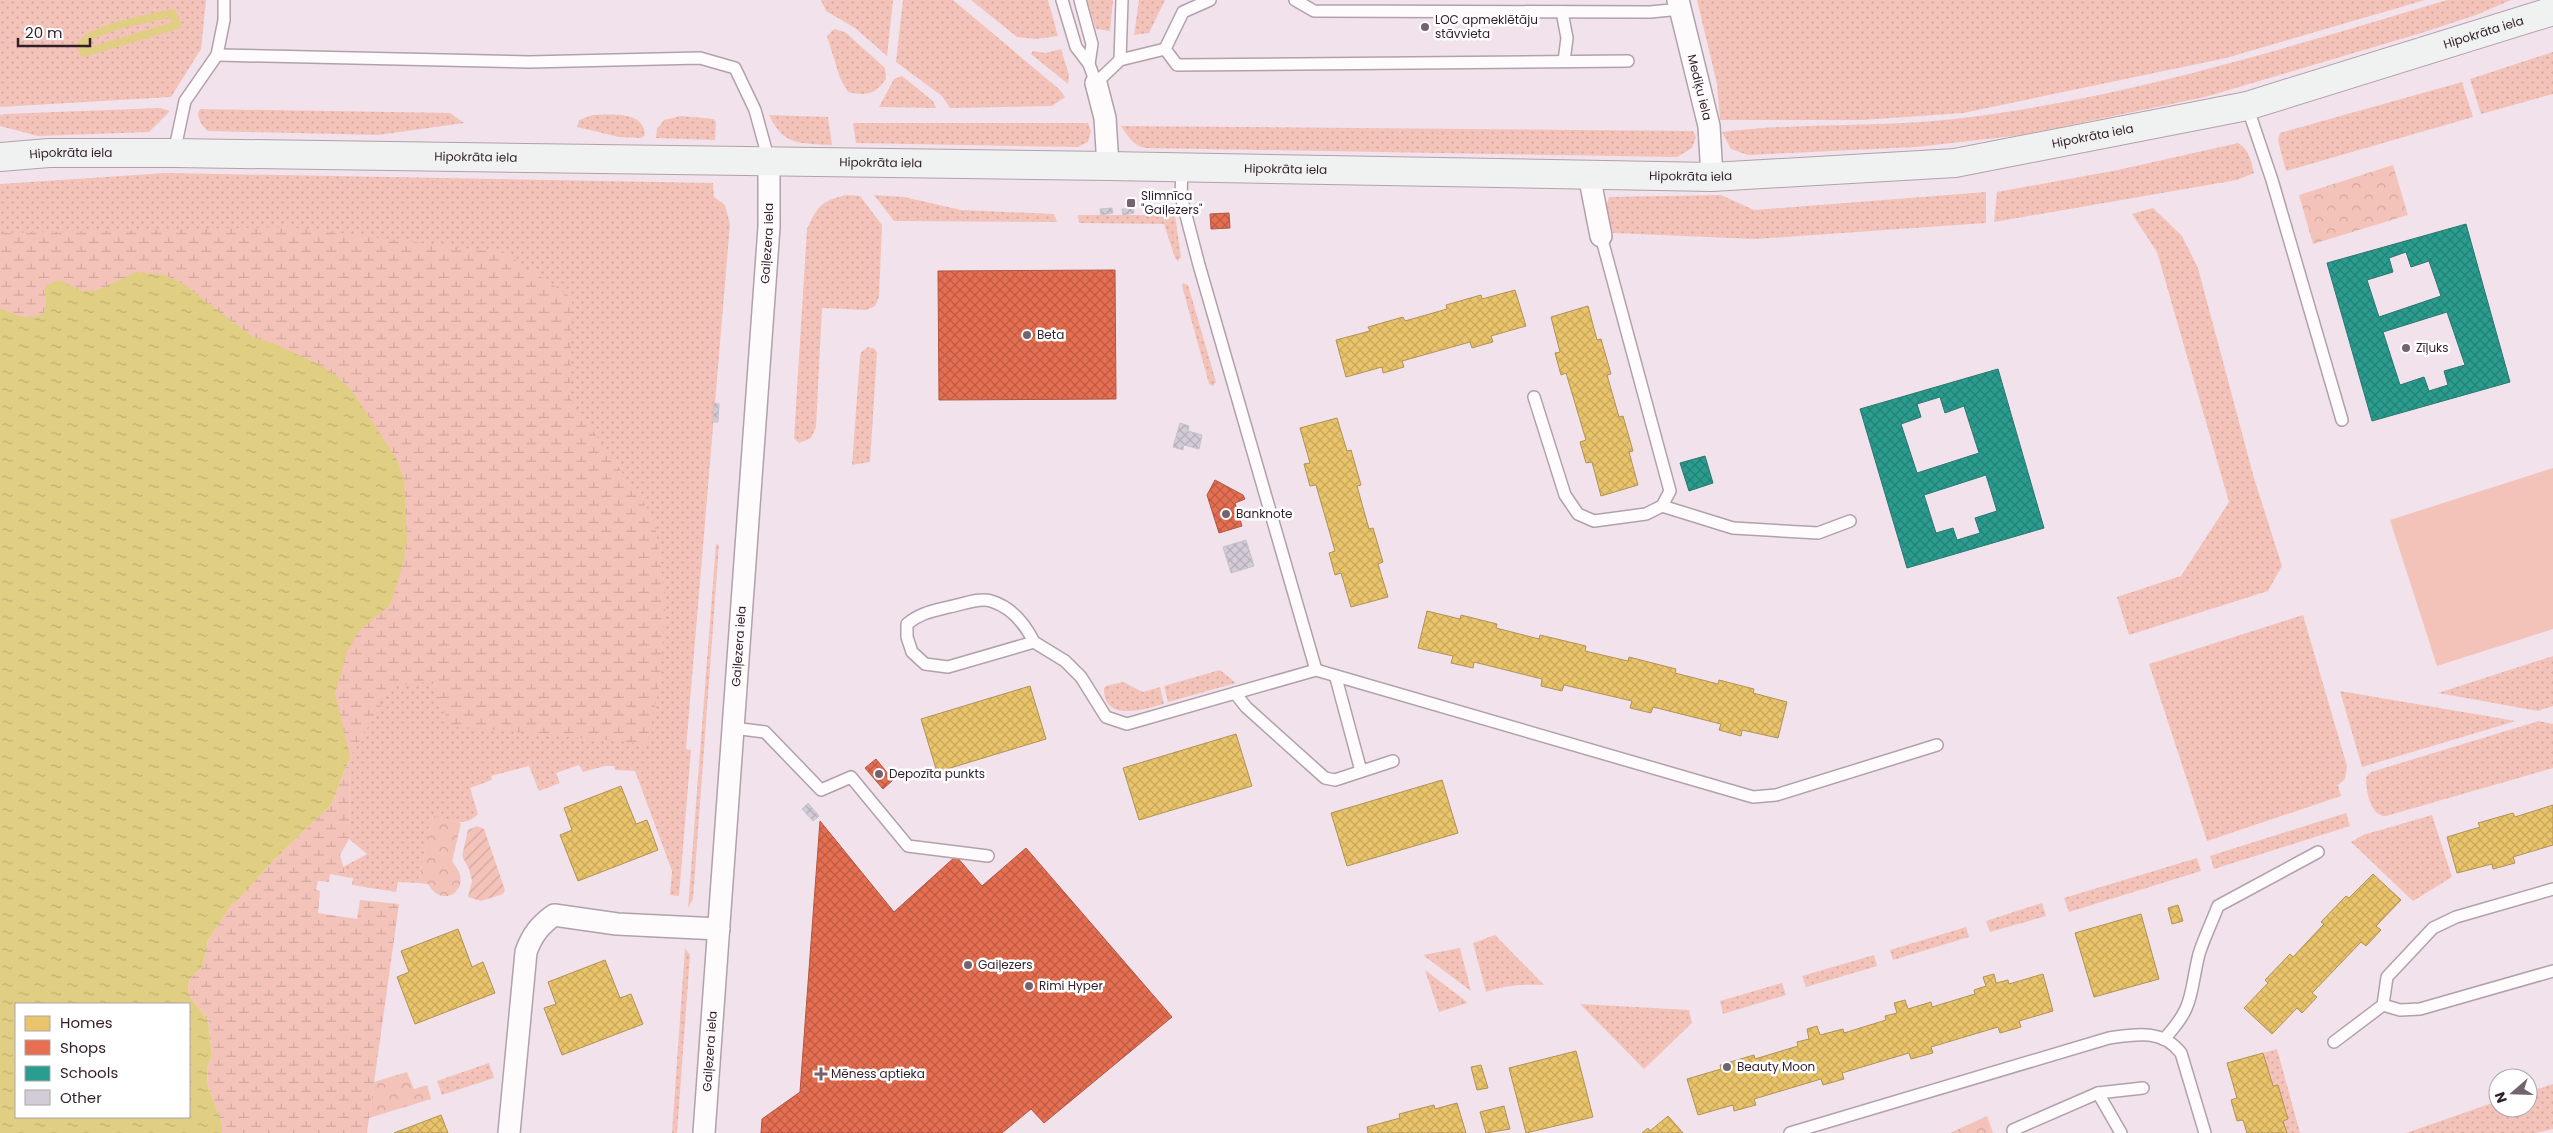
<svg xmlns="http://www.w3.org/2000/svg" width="2553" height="1133" viewBox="0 0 2553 1133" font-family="Poppins,sans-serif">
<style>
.grass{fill:url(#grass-dots)}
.wetland{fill:url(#wetland-marsh)}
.park{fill:url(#park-crowns)}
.garden{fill:url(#garden-furrows)}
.pitch{fill:#f3c3b9}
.water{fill:url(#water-ripples);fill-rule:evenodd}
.homes{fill:url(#homes-cross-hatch);stroke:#b29257}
.shops{fill:url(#shops-cross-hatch);stroke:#b05745}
.schools{fill:url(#schools-cross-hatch);stroke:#2c7771;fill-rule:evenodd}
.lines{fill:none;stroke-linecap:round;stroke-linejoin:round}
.stream{stroke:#e0ce83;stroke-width:8}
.building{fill:url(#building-cross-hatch);stroke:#c8c2cf}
.lane-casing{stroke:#b1a1ab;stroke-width:14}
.street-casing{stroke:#b1a1ab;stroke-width:24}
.secondary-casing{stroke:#b1a1ab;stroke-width:30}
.lane{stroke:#fdfbfc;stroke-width:11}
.street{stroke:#fdfbfc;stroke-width:21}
.secondary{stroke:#f0f1f1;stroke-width:28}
.poi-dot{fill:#74636e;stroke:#fff;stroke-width:2}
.labels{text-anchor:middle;stroke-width:5;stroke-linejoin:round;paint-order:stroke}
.poi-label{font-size:12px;fill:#301e2a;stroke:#fff;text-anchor:start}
.street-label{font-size:12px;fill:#301e2a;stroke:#fff}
</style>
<defs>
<pattern id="grass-dots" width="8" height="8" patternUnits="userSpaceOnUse" patternTransform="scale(1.25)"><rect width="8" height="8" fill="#f3c3b9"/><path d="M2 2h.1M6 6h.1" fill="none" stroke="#d1a79f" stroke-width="1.8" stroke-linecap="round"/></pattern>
<pattern id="wetland-marsh" width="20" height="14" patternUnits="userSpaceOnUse" patternTransform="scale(1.25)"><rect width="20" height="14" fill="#f3c3b9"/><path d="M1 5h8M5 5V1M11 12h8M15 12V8" fill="none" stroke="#d1a79f"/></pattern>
<pattern id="park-crowns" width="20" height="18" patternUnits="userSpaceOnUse" patternTransform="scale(1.25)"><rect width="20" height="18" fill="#f3c3b9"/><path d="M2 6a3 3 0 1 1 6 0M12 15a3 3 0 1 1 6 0" fill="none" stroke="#d1a79f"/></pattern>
<pattern id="garden-furrows" width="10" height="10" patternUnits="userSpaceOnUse" patternTransform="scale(1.25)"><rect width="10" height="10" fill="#f3c3b9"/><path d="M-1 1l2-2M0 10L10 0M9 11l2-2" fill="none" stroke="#d1a79f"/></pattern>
<pattern id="water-ripples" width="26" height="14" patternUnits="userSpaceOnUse" patternTransform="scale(1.25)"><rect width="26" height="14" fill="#e0ce83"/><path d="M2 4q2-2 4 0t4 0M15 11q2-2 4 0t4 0" fill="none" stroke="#c0b071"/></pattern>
<pattern id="homes-cross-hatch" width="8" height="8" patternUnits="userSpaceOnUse" patternTransform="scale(1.25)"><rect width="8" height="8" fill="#e9c46a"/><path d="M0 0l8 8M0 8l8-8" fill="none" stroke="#c8a85c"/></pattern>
<pattern id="shops-cross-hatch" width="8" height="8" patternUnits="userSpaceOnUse" patternTransform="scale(1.25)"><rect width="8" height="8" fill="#e76f51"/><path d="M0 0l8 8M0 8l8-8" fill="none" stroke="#bc5b43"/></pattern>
<pattern id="schools-cross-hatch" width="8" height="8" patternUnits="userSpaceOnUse" patternTransform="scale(1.25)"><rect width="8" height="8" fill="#2a9d8f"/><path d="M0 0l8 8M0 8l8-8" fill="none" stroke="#247f75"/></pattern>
<pattern id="building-cross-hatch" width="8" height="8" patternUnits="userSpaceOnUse" patternTransform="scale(1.25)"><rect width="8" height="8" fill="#d3ccd7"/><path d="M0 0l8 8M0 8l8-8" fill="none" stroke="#b5afb9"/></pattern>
</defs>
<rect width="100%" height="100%" fill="#f2e2ec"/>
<g class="grass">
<path d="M0 0H206L201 49 171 97 0 107Z"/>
<path d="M821 0H893L887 56 855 28 826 11Z"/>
<path d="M903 0H953L1059 89 1065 97 1052 106 950 108 942 96 896 62Z"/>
<path d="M971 0H1048L1058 36 1036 39 1017 37Z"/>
<path d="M1087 0H1113L1110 31 1096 29Z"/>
<path d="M1139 0H1165L1149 33 1134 35Z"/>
<path d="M1697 0H2425L2226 58 1963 113 1862 120H1720L1717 84Z"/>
<path d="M2447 0H2511L2476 15 2418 34 2205 97 2022 135 1916 147 1748 155 1731 149 1722 132C1802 122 1883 128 1963 118 2127 98 2289 47 2447 0Z"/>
<path d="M834 29 845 32 885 68 886 79C875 95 865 96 848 92L840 78 827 36Z"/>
<path d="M1061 49 1069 75 1068 84 1031 54 1033 51 1045 53Z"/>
<path d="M2553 52V94L2481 114 2470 79Z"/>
<path d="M902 76 933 101 936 108 879 107 894 79Z"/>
<path d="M2462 82 2473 117 2286 171 2278 140 2280 133Z"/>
<path d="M160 108 170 111 149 132 38 136 0 126V115L5 114Z"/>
<path d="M200 109 450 113 464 123 378 135 208 131C202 126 199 122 198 113Z"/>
<path d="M593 115C610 115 644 110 645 135L641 138 619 137 577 127 579 120Z"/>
<path d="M769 115 828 117 832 145C801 143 784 147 769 115Z"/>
<path d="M681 116 714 119 716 123 715 140 656 138 657 129 664 120Z"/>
<path d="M853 123H1088L1091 131 1088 142 1078 147 856 143Z"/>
<path d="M1121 126 1693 131 1696 137 1692 148 1677 157 1146 148C1133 146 1128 136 1121 126Z"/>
<path d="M2238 143C2249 149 2251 161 2254 173L2237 180 1994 222 1997 192 2118 170Z"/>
<path d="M166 173 713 183 714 197 725 205 730 224 686 749 691 750 679 896 670 895 672 871 635 771 615 770 614 766H605L583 772 579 765 556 773 560 783 539 791 529 766 491 776 492 780 470 788 478 814C466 828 449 820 433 817L418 883 398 882 396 892 352 885 353 878 346 877 343 867 367 854 349 839 350 757 0 307V184Z"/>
<path d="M1986 192V223L1755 239 1613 233 1606 208 1609 197 1721 195 1754 210Z"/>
<path d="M847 195 860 196 882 225 879 297 875 306 866 310 822 308 816 427 811 438 799 443 794 438 807 229C818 206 820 201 847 195Z"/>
<path d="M874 195 904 197 961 210 1054 214 1057 222 894 221Z"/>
<path d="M2153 208 2182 236 2198 268 2254 478 2282 566 2268 591 2129 635 2117 597 2181 576 2229 502 2157 252 2132 214Z"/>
<path d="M1078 215H1175L1181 257 1178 261 1175 258 1164 224 1079 223Z"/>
<path d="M1183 283 1188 285 1216 382 1213 386 1209 384 1182 286Z"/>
<path d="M868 347 875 349 877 353 870 462 852 465 860 357 861 352Z"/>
<path d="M716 544 719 545 693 899 688 908Z"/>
<path d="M2303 615 2347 766 2345 779 2338 785 2341 796 2207 841 2149 664Z"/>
<path d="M2553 656V706L2538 711 2438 693Z"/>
<path d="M1220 670 1236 683 1168 702 1164 686Z"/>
<path d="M1123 682 1143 692 1160 687 1164 704C1145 709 1103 723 1104 688L1106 686Z"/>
<path d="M2340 691 2516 721 2362 767Z"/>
<path d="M2539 721 2553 724V768L2386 816C2370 817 2366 790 2366 777L2371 772Z"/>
<path d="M2346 813 2350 826 2214 869 2210 856Z"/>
<path d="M2432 815 2452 877 2413 901 2351 842 2363 835Z"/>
<path d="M2197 858 2201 871 2069 912 2064 898Z"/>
<path d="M2042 903 2046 916 1990 932 1986 921Z"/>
<path d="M1966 927 1969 937 1893 960 1890 950Z"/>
<path d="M1495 935 1544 985C1523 984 1506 985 1486 992L1473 943Z"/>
<path d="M685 948 690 955 677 1133H672Z"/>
<path d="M1460 948 1471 991 1423 955Z"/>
<path d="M1874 955 1877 966 1806 987 1802 976Z"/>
<path d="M1425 970 1467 1002V1003L1439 1012Z"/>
<path d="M1782 983 1786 995 1723 1014 1720 1001Z"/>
<path d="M1580 1004 1689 1010 1692 1023 1644 1069Z"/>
<path d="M2277 1049 2300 1133H2287L2283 1121 2288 1119 2278 1085 2273 1086 2263 1053Z"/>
<path d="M489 1063 494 1078 442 1095 437 1081Z"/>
<path d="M2553 1084V1129L2535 1133H2406L2498 1101V1108H2528V1092Z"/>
</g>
<path class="wetland" d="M288 227 505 253 572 298 570 398 654 518 666 601 659 687 647 744 450 726 432 679 417 685H393L350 757 349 839 340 855 346 877 330 874 329 882 318 881 316 890 320 891 318 913 357 919 360 900 399 904 367 1133H222V1123L208 1086 207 1068 212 1056 208 1020 191 998 188 990 189 980 203 966 208 940 232 904 236 902 273 861 331 805 350 757 335 693 340 674 347 652 358 632 390 605 398 581 320 365 275 344 253 337 136 272C102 290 96 298 59 280L44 291C47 299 47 306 43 314 26 320 16 315 0 308V233Z"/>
<g class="park">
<path d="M2393 165 2408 215 2313 244 2299 195Z"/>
<path d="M433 816 461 823 452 862C476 886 444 912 428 884L418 883Z"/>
<path d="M407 1072 414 1089 427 1085 431 1099 369 1118 374 1082Z"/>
<path d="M1987 1116 1993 1133H1950Z"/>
</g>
<path class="garden" d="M477 826 484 829 505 890 503 894 481 901 468 897 472 881 469 869 462 856 468 830Z"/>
<path class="pitch" d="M2553 468V629L2437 666 2390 520Z"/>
<path class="water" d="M136 272 165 275 182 283 253 337 275 344 320 365 338 377 352 391 397 460 404 480 407 541 404 560 398 581 390 605 358 632 347 652 335 693 350 757 331 805 273 861 236 902 232 904 208 940 203 966 189 980 188 990 191 998 208 1020 212 1056 207 1068 208 1086 222 1123V1133H0V308C15 315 26 321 43 314 47 306 47 299 44 291L47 285 59 280 82 291H96ZM16 1004H189V1117H16Z"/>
<g class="homes">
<path d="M1515 290 1526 326 1491 336 1493 342 1482 345 1472 348 1470 342 1402 361 1404 367 1383 373 1382 367 1346 377 1336 340 1370 331 1368 327 1403 317 1405 321 1447 309 1446 305 1481 295 1482 299Z"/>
<path d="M1588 306 1597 340 1601 339 1611 374 1607 375 1619 417 1623 416 1633 451 1629 452 1638 485 1601 496 1592 462 1586 463 1580 442 1586 440 1566 373 1561 375 1555 353 1560 352 1551 317Z"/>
<path d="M1337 418 1347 451 1351 450 1361 485 1357 486 1369 529 1373 528 1383 562 1378 564 1388 597 1351 607 1341 573 1335 575 1329 553 1335 551 1316 485 1310 486 1304 464 1310 463 1300 428Z"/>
<path d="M1427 611 1460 619 1461 615 1497 624 1496 628 1539 639 1540 635 1586 646 1585 651 1628 661 1629 657 1676 669 1675 673 1718 684 1719 680 1754 689 1753 693 1787 702 1778 738 1742 730 1741 736 1719 730 1721 724 1653 707 1651 713 1630 708 1632 701 1564 685 1562 691 1541 686 1542 679 1474 662 1473 668 1451 663 1453 656 1418 648Z"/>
<path d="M1030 686 1046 739 937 772 921 719Z"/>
<path d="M1236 734 1252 786 1139 820 1123 768Z"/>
<path d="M1442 780 1458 833 1347 866 1331 813Z"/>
<path d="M621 786 636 824 647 820 658 850 578 881 560 835 572 830 564 808Z"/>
<path d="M2553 805V845L2513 857 2515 863 2493 869 2492 864 2457 873 2447 837 2480 827 2478 823 2513 813 2515 817Z"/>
<path d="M2373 874 2401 900 2376 926 2381 930 2366 946 2361 942 2312 993 2317 997 2302 1013 2297 1008 2272 1034 2244 1008 2268 983 2265 980 2290 954 2293 957 2324 924 2321 922 2346 896 2349 898Z"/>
<path d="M2178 905 2183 921 2172 924 2168 908Z"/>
<path d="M2141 914 2159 979 2094 997 2075 933Z"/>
<path d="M458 929 472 967 483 962 495 993 415 1024 397 977 409 972 401 951Z"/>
<path d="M605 960 620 998 631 994 643 1024 562 1055 544 1008 556 1004 548 982Z"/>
<path d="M1994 974 1996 983 2008 980 2009 984 2043 974 2053 1011 2019 1021 2021 1027 2000 1033 1998 1027 1931 1047 1933 1053 1911 1059 1909 1053 1842 1073 1844 1079 1823 1085 1821 1079 1754 1099 1756 1105 1734 1111 1733 1105 1698 1115 1687 1079 1721 1069 1720 1065 1754 1055 1755 1059 1798 1046 1797 1042 1809 1039 1807 1029 1817 1026 1820 1035 1843 1029 1844 1033 1886 1020 1885 1016 1897 1013 1894 1003 1905 1000 1908 1009 1931 1002 1932 1007 1975 994 1974 990 1986 986 1983 977Z"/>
<path d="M1576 1051 1593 1117 1526 1133 1509 1068Z"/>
<path d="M2263 1053 2273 1086 2278 1085 2288 1119 2283 1121 2287 1133H2247L2243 1120 2237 1121 2231 1100 2237 1098 2227 1063Z"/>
<path d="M1481 1065 1488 1088 1477 1090 1471 1067Z"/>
<path d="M1457 1103 1466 1133H1368L1367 1127 1400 1118 1399 1114 1434 1105 1435 1109Z"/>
<path d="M1504 1106 1510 1129 1486 1133 1480 1112Z"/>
<path d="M441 1115 448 1133H394Z"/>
<path d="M1668 1116 1683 1133H1642L1648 1128 1650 1131Z"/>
</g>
<g class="shops">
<path d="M1229 213 1230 228 1211 229 1210 214Z"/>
<path d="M1115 270 1116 399 939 400 938 271Z"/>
<path d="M1215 480 1243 495 1245 499 1235 503 1242 526 1219 533 1207 495Z"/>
<path d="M876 759 893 780 883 789 865 768Z"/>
<path d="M820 821 894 912 956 856 982 886 1026 848 1172 1017 1044 1123 1031 1109 1002 1133H761L762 1119 800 1092Z"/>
</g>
<g class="schools">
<path d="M2466 224 2510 382 2372 421 2327 263ZM2406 252 2411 267 2429 261 2441 296 2379 317 2367 280 2393 272 2389 258ZM2447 312 2465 365 2444 371 2448 385 2429 391 2424 377 2400 385 2383 332Z"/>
<path d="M1998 369 2044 528 1907 568 1860 409ZM1940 397 1945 413 1964 406 1979 453 1917 473 1901 424 1921 417 1917 404ZM1986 475 1997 511 1975 518 1980 533 1957 540 1953 528 1936 533 1924 495Z"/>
<path d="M1705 456 1713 483 1689 491 1680 463Z"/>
</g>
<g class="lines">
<path class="stream" d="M172 13 177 25 84 53 81 44C99 25 147 20 172 13Z"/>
</g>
<g class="building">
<path d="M1112 208 1113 213 1101 215 1100 209Z"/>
<path d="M1133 208 1134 213 1123 215 1122 209Z"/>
<path d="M714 403 719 404 718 422H713Z"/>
<path d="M1180 423 1189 426 1188 431 1202 435 1199 449 1184 445 1183 450 1173 447Z"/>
<path d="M1246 540 1254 566 1231 573 1223 547Z"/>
<path d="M808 803 819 816 813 821 802 809Z"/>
</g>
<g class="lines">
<defs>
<g id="lane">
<path d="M1062 0 1076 47 1089 64 1096 83 1120 60 1165 49 1183 12 1210 0"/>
<path d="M1080 0 1092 44 1089 64"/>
<path d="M1295 0 1314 11 1650 12 1681 9"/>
<path d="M1562 12 1567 38 1564 61"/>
<path d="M1165 49 1177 65 1628 61"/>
<path d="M217 55 529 62 700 58 735 68 755 110 769 161"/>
<path d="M1120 60 1122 0"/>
<path d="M2247 106 2272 180 2342 420"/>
<path d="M174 153 185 101 217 55 224 20V0"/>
<path d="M1182 168 1181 196 1199 265 1316 670"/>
<path d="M1534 397 1565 495 1578 514 1594 521 1646 514 1662 506 1670 491 1601 236"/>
<path d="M1662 506 1733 528 1818 533 1850 521"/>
<path d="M1034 642C1025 624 1011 607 991 601 979 597 961 605 949 607 933 611 920 613 907 624V637L912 652 925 664 948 667 1034 642 1065 661 1081 677 1106 717 1127 724 1316 670 1753 797 1776 795 1937 745"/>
<path d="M1336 678 1361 771"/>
<path d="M1235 693 1246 707 1325 778 1335 780 1393 761"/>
<path d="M733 728 765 732 821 790 851 777 908 846 988 856"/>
<path d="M2383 1005 2400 1010 2420 1009 2553 971"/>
<path d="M2164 1039C2195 1006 2189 995 2199 954 2204 938 2212 922 2218 906L2318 852"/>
<path d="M2334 1042 2383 1005 2387 977 2433 928 2456 917 2553 889"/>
<path d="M2098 1093 2121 1133"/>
<path d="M2013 1130 2098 1093 2143 1088"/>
<path d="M1790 1133 2109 1038C2136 1034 2162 1029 2181 1053L2205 1133"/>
</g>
<g id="street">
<path id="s1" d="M1678 0 1709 126 1712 177"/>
<path d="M1096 83 1105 118 1108 166"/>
<path d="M1589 175 1601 236"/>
<path d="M509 1133 526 952C532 935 540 925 554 915L617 924 719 929"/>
<path id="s2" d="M704 1133 769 227V161"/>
</g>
<g id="secondary">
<path id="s3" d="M0 157 49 153H174L1108 166 1712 177 1955 163 2247 106 2553 11"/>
</g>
</defs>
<use href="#lane" class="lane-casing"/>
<use href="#street" class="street-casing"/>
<use href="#secondary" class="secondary-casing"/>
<use href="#lane" class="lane"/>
<use href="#street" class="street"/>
<use href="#secondary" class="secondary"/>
</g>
<g class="poi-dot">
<circle cx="1425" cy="27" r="5"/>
<rect x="1126" y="198" width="10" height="10" rx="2.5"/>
<circle cx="1027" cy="335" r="5"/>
<circle cx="2406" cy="348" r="5"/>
<circle cx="1226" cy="514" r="5"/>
<circle cx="879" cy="774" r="5"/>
<circle cx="968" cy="965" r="5"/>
<circle cx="1029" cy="986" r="5"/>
<circle cx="1727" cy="1067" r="5"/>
<path d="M818.5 1066.5h5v5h5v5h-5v5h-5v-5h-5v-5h5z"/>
</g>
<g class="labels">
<g class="poi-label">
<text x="1435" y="24">LOC apmeklētāju<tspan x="1435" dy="14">stāvvieta</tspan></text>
<text x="1141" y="200">Slimnīca<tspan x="1141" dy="14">"Gaiļezers"</tspan></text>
<text x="1037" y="339">Beta</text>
<text x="2416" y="352">Zīļuks</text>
<text x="1236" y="518">Banknote</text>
<text x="889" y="778">Depozīta punkts</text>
<text x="978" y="969">Gaiļezers</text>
<text x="1039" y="990">Rimi Hyper</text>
<text x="1737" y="1071">Beauty Moon</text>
<text x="831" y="1078">Mēness aptieka</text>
</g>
<g class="street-label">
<text dy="4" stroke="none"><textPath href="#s3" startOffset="2501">Hipokrāta iela</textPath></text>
<text dy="4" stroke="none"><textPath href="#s1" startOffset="90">Mediķu iela</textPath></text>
<text dy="4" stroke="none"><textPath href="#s3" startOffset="2096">Hipokrāta iela</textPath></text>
<text dy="4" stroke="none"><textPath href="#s3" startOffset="71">Hipokrāta iela</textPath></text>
<text dy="4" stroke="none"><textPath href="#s3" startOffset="476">Hipokrāta iela</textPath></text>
<text dy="4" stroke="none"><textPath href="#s3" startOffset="881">Hipokrāta iela</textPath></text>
<text dy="4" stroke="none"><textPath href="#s3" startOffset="1286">Hipokrāta iela</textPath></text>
<text dy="4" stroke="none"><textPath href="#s3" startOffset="1691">Hipokrāta iela</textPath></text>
<text dy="4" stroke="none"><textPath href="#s2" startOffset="892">Gaiļezera iela</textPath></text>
<text dy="4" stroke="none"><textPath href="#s2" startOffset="488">Gaiļezera iela</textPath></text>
<text dy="4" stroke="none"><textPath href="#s2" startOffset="82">Gaiļezera iela</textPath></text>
</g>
</g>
<rect x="15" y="1003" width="175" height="115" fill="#ffffff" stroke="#aca5aa"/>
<rect x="25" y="1016" width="25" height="15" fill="#e9c46a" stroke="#aca5aa"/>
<text x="60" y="1028" font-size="15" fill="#301e2a">Homes</text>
<rect x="25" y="1040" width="25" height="15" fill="#e76f51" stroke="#aca5aa"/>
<text x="60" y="1053" font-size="15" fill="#301e2a">Shops</text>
<rect x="25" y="1066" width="25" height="15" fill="#2a9d8f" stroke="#aca5aa"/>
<text x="60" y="1078" font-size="15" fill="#301e2a">Schools</text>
<rect x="25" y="1090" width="25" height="15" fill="#d3ccd7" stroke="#aca5aa"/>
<text x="60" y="1103" font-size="15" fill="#301e2a">Other</text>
<g transform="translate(2513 1093) rotate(250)"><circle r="24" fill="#ffffff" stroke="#aca5aa"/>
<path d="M0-4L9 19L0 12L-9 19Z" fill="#74636e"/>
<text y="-8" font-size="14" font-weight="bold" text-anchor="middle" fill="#301e2a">N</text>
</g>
<path d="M18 38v8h72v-8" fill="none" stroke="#301e2a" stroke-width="2.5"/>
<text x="25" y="38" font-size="15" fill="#301e2a" stroke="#ffffff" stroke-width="4" paint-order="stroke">20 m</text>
</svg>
